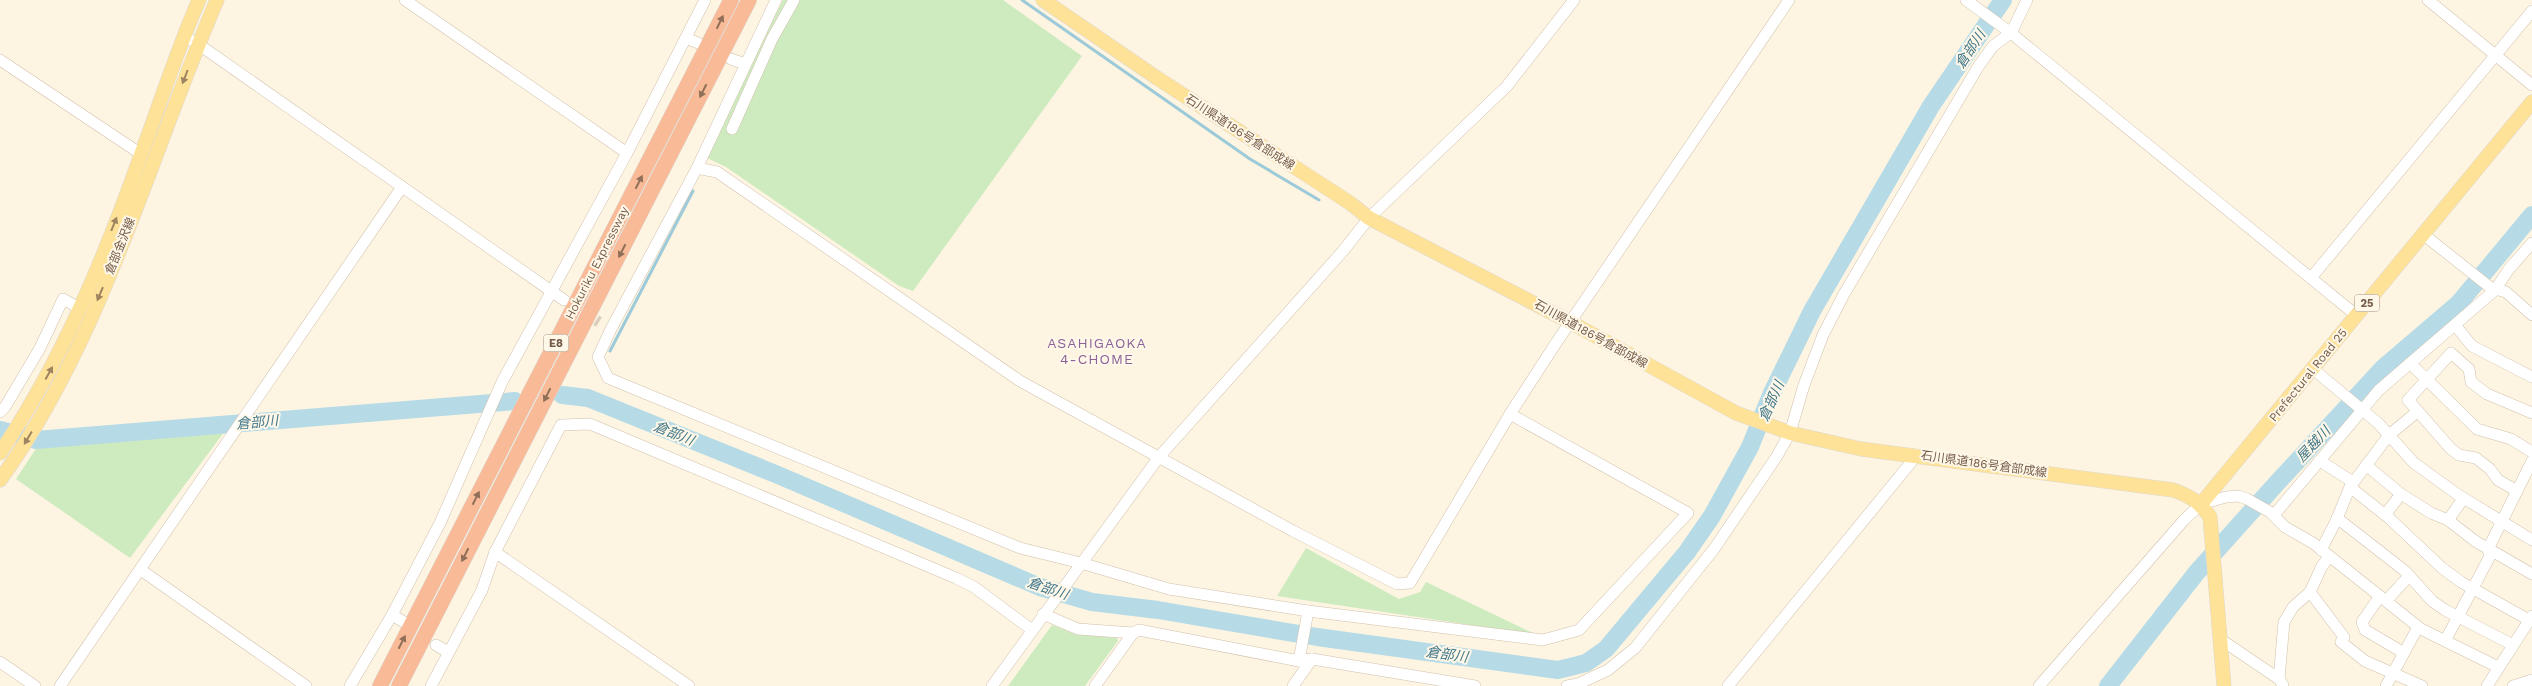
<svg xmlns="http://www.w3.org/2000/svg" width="2532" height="686" viewBox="0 0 2532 686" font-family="'Work Sans','Noto Sans JP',sans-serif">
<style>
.green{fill:#ceebc0}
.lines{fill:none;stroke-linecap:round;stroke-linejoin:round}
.stream{stroke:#9ccad9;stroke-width:3}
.river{stroke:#b6dbe7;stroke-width:18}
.minor-tunnel{stroke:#dbcfbc;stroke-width:11;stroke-dasharray:11 5.5;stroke-linecap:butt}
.minor-casing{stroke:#d1c0ac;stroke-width:12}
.major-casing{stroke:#ded8d3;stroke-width:15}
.highway-casing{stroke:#ded8d3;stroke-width:16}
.minor{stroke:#fff;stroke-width:11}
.major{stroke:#fee298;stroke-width:14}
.highway{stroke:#f9ba97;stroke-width:15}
.oneway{fill:#8f6f58}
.oneway2{fill:#9e8460}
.labels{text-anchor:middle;stroke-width:4;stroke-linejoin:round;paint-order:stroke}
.shield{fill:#fff8e9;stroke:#9e8b78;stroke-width:1}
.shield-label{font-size:11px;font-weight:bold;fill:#755c48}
.street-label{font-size:12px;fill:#755c48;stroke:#fff8e9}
.water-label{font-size:14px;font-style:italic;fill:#41778a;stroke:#fff8e9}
.neighbourhood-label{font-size:14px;letter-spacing:1px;fill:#8c6399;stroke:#fff8e9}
</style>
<rect width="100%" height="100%" fill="#fdf5e2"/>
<g class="green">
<path d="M783 0H1003L1082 56 913 291 899 286 726 167 705 157Z"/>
<path d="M225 431 130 558 16 479 37 447Z"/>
<path d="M1306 548 1399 599 1420 592 1426 582 1537 635 1277 596Z"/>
<path d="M1052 625 1075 634 1117 638 1118 641 1085 686H1008Z"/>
</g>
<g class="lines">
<g class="stream">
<path d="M1022 0 1250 159 1319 200"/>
<path d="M610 351 693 191"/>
</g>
<g class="river">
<path d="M562 395 588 398 778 475 1040 587 1092 602 1158 610 1317 637 1558 670 1586 663 1606 649 1687 552 1712 516 1750 447 1771 395 1812 311 1931 106 2003 0"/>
<path d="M0 430 36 440 515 401"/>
<path d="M2108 686 2197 572 2276 484 2383 368 2459 303 2532 215"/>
</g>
<path class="minor-tunnel" d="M568 303 599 322"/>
<defs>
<g id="minor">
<path d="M405 0 627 153"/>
<path d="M776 0 697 168 611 329 598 357 608 378 1020 548 1081 563 1169 589 1308 611 1299 661"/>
<path d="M1966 0 2011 33 2356 315"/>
<path d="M2428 0 2532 85"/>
<path d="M183 36 198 44 564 300"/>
<path d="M686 38 698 43"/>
<path d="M731 59 745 64"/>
<path d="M0 60 141 154"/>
<path d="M732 129 772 39 794 0"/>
<path d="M697 168 717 172 1020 381 1293 531 1397 584 1410 583 1510 414 1556 343 1789 0"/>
<path d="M2424 235 2491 288 2506 292 2532 315"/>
<path d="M2311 278 2532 11"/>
<path d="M2455 325 2472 346 2532 377"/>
<path d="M2410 363 2477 429 2511 439 2532 452"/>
<path d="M2313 369 2378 423 2414 463 2457 494 2532 540"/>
<path d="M0 412 5 407 40 348 63 299 79 308"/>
<path d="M2320 461 2353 482"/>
<path d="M2366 465 2401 494 2431 513 2448 520 2475 541 2532 574"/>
<path d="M2350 487 2389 518 2442 568 2461 582 2529 620"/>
<path d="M2517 491 2498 480 2490 469 2476 458 2459 455 2451 449 2408 400 2451 353 2469 369 2471 382 2487 394 2532 413"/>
<path d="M2274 515 2379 390 2495 290 2509 269 2532 243"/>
<path d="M2385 515 2401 494"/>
<path d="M2337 518 2405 571 2432 601 2445 610 2513 645"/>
<path d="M2448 520 2463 499"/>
<path d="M2321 550 2336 521 2350 487 2389 435 2417 412"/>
<path d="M495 552 689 686"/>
<path d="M141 570 306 686"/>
<path d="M2310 592 2344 637 2341 642 2365 661 2422 686"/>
<path d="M2380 596 2362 622 2365 630 2404 653"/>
<path d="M2386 601 2409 576"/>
<path d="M1308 611 1543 640 1579 630 1688 513 1510 414"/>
<path d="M1043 614 1078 629 1133 633 1139 630 1299 661 1312 659 1475 686"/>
<path d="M392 615 404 622"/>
<path d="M2220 639 2279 679 2283 685"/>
<path d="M2445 641 2490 556 2488 549 2532 461"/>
<path d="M436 645 448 652"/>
<path d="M0 662 35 686"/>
<path d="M2279 679 2284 622 2293 607 2310 592 2322 566 2329 557"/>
<path d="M60 686 402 187"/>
<path d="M350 686 392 615 440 523 502 382 627 153 705 0"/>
<path d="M431 686 482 590 495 552 561 425 590 424 956 578 974 587 1032 630"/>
<path d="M992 686 1159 457 1343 251 1369 218 1507 86 1574 0"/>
<path d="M1095 686 1133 633"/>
<path d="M1293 686 1312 659"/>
<path d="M1567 686 1578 684 1608 670 1635 648 1714 549 1777 456 1790 433 1804 385 1823 335 1844 294 1978 67 1993 46 2011 33 2027 0"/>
<path d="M1728 686 1917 455"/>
<path d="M2039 686 2184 520 2201 504 2226 497 2239 496 2247 499 2270 512 2285 527 2313 543 2421 629 2498 667"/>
<path d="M2386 686 2418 627"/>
<path d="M2487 686 2532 616"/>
<path d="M2513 686 2532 680"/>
</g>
<g id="major">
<path d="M1043 0 1157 78 1350 203 1369 218 1570 322 1736 413 1790 433 1861 449 2173 490C2190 496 2200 502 2210 517L2224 686"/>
<path d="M0 453C62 361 105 257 142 152 161 101 177 50 199 0"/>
<path d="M0 480C103 338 148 160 217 0"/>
<path d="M2201 504 2532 102"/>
</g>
<g id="highway">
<path d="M380 686 731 0"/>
<path d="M399 686 749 0"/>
</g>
</defs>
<use href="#minor" class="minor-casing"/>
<use href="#major" class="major-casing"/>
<use href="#highway" class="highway-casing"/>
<use href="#minor" class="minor"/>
<use href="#major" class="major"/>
<use href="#highway" class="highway"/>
</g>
<defs><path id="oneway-solid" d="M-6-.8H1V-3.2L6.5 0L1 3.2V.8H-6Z" transform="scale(1.25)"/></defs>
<g class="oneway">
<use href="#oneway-solid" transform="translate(720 22) rotate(-64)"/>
<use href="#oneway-solid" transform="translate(703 91) rotate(117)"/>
<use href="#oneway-solid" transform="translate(639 182) rotate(-63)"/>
<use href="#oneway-solid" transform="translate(622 251) rotate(117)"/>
<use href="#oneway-solid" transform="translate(547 395) rotate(117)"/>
<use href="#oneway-solid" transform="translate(476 498) rotate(-63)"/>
<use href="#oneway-solid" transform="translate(465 555) rotate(117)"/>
<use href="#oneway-solid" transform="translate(402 642) rotate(-63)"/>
</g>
<g class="oneway2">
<use href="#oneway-solid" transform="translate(185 77) rotate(111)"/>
<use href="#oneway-solid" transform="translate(114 224) rotate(-68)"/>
<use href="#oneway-solid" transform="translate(100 294) rotate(113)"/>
<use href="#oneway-solid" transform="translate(49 373) rotate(-61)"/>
<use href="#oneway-solid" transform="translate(28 438) rotate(121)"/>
</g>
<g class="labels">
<g class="shield">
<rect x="2354.5" y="294.5" width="25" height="17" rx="4"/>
<rect x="543.5" y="334.5" width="25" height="17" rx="4"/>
</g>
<g class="shield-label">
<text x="2367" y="307">25</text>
<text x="556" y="347">E8</text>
</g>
<g class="street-label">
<text transform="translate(1240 132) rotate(33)" y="4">石川県道186号倉部成線</text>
<text transform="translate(120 246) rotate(-68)" y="4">倉部金沢線</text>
<text transform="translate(597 263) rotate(-63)" y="4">Hokuriku Expressway</text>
<text transform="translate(1591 334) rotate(29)" y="4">石川県道186号倉部成線</text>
<text transform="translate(2308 375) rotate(-51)" y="4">Prefectural Road 25</text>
<text transform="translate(1984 464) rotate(8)" y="4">石川県道186号倉部成線</text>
</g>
<g class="water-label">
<text transform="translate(1970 49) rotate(-56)" y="5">倉部川</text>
<text transform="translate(1771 401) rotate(-66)" y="5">倉部川</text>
<text transform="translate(257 422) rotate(-5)" y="5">倉部川</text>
<text transform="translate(674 433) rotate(22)" y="5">倉部川</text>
<text transform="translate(2313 444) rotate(-47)" y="5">屋越川</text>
<text transform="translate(1048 588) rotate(19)" y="5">倉部川</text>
<text transform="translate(1447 654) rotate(8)" y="5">倉部川</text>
</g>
<g class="neighbourhood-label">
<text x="1097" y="348">ASAHIGAOKA<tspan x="1097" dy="16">4-CHOME</tspan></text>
</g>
</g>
</svg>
